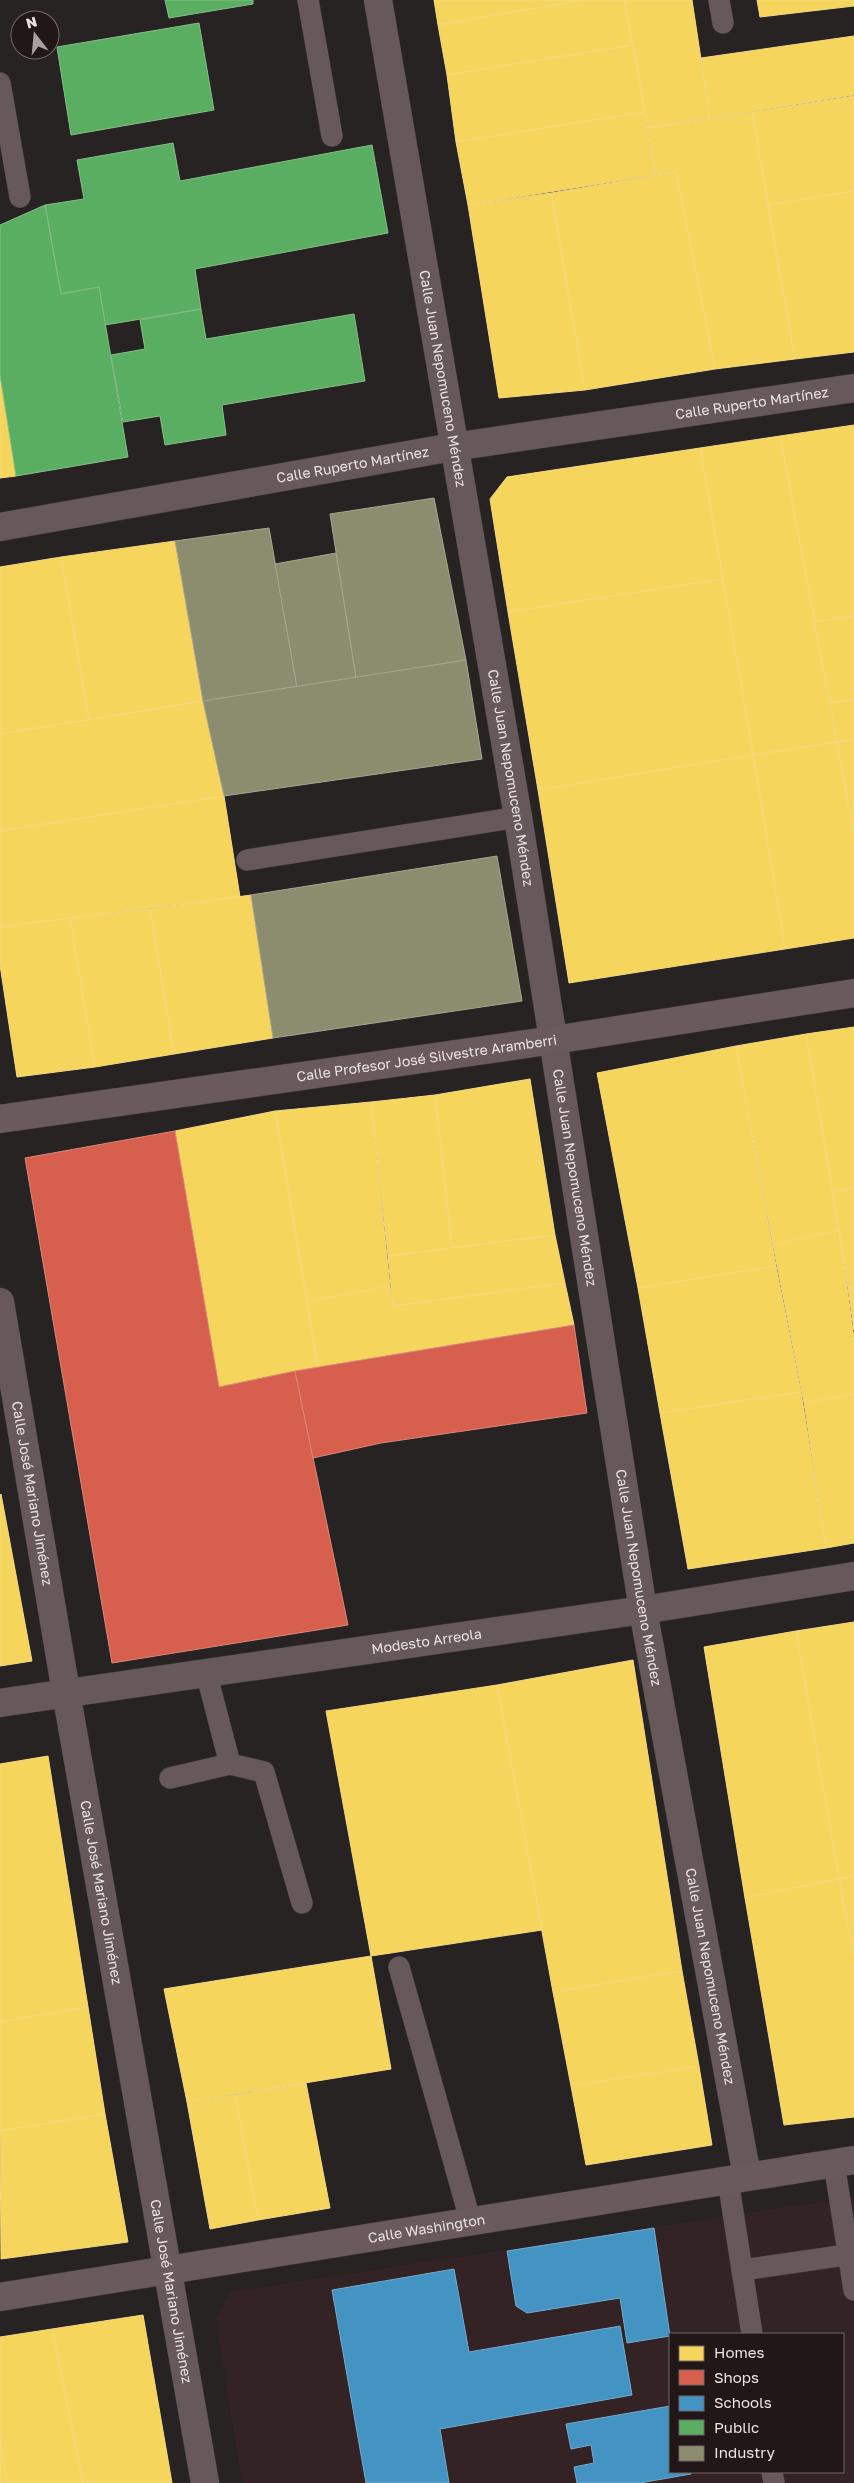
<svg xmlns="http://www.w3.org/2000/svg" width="854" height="2483" viewBox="0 0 854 2483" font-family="'Golos Text',sans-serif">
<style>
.built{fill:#332324;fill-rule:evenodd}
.homes{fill:#f6d55c;stroke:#f3d984}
.shops{fill:#d6604d;stroke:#dc877a}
.schools{fill:#4393c3;stroke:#75abcd}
.public{fill:#5aae61;stroke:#86be88}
.industry{fill:#8c8c6e;stroke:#a8a691}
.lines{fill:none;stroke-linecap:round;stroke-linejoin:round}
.service-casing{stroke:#423f3f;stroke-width:22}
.minor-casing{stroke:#423f3f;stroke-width:29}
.secondary-casing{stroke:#423f3f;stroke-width:29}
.service{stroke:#675959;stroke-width:21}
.minor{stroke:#675959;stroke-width:28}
.secondary{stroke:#6a5a5b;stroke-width:28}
.labels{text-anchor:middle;stroke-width:5;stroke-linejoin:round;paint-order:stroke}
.street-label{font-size:14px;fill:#ebe3e3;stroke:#211717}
</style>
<rect width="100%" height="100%" fill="#282323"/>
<path class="built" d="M854 2197V2483H242L216 2319 230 2292ZM670 2334H843V2472H670Z"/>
<g class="homes">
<path d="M434 0H583L438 25Z"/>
<path d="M583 0H624L633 45 447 75 438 25Z"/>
<path d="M624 0H692L710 118 648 128Z"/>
<path d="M757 0H854V6L760 17Z"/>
<path d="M854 36V95L710 118 701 58Z"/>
<path d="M633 45 645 112 456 142 447 75Z"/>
<path d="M854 96V191L768 205 752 112Z"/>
<path d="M645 112 655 175 468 205 456 142Z"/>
<path d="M752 112 795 359 715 369 676 172 655 175 648 128Z"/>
<path d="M676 172 715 369 585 390 551 193Z"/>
<path d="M854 191V352L795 359 768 205Z"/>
<path d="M551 193 585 390 499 398 468 205Z"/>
<path d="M0 375 16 476 0 478Z"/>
<path d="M854 425V616L814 622 780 436Z"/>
<path d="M780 436 837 742 753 755 700 448Z"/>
<path d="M700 448 723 579 508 612 490 499 507 477Z"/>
<path d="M175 541 203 701 89 720 61 557Z"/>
<path d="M61 557 89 720 0 734V567Z"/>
<path d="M723 579 753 755 538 790 508 612Z"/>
<path d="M854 616V699L830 703 814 622Z"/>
<path d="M854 699V739L837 742 830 703Z"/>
<path d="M203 701 224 796 0 831V734Z"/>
<path d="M854 739V839L837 742Z"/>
<path d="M837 742 854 839V938L785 949 753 755Z"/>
<path d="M753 755 785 949 569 983 538 790Z"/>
<path d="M224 796 240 897 0 927V831Z"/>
<path d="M251 895 273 1038 174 1054 150 909Z"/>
<path d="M150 909 174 1054 95 1067 70 918Z"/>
<path d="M70 918 95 1067 17 1077 0 965V927Z"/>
<path d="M854 1027V1188L832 1191 806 1034Z"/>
<path d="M806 1034 839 1230 773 1245 736 1046Z"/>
<path d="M736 1046 776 1266 638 1288 597 1073Z"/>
<path d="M530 1079 555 1235 452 1248 435 1095Z"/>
<path d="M435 1095 452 1248 388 1256 371 1102Z"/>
<path d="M371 1102 390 1286 307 1302 275 1111Z"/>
<path d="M275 1111 318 1367 219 1387 175 1131Z"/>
<path d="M854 1188V1287L848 1288 832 1191Z"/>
<path d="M839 1230 854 1338V1394L804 1403 773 1245Z"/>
<path d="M555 1235 565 1283 393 1306 388 1256Z"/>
<path d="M776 1266 801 1392 660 1413 638 1288Z"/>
<path d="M565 1283 574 1325 318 1367 307 1302 390 1286 393 1306Z"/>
<path d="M854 1287V1330L848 1288Z"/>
<path d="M801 1392 826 1548 688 1569 660 1413Z"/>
<path d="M854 1394V1543L826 1548 804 1403Z"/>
<path d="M1 1494 32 1661 0 1666V1495Z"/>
<path d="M854 1622V1877L839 1879 796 1631Z"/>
<path d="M796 1631 839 1879 745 1898 704 1647Z"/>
<path d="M633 1660 682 1971 553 1992 497 1685Z"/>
<path d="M497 1685 542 1930 371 1956 326 1711Z"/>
<path d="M48 1756 88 2007 0 2022V1764Z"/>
<path d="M854 1876V1957L839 1879Z"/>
<path d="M839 1879 854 1957V2117L784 2125 745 1898Z"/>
<path d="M371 1956 391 2069 187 2102 164 1989Z"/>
<path d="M682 1971 699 2066 571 2086 553 1992Z"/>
<path d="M88 2007 105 2114 0 2131V2022Z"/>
<path d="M699 2066 712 2145 586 2165 571 2086Z"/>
<path d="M306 2083 330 2208 258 2220 235 2095Z"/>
<path d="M235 2095 258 2220 210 2229 187 2102Z"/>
<path d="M105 2114 128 2242 1 2259 0 2131Z"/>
<path d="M143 2315 172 2483H83L52 2329Z"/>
<path d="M52 2329 83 2483H7L0 2444V2337Z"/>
<path d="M0 2444 7 2483H0Z"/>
</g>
<g class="shops">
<path d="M175 1131 219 1387 295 1371 348 1625 112 1663 25 1158Z"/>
<path d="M574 1325 587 1413 381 1443 313 1458 295 1371Z"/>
</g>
<g class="schools">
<path d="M654 2228 670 2336 627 2343 620 2298 527 2313 516 2306 507 2251Z"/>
<path d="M454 2269 469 2352 620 2326 632 2395 440 2429 449 2483H366L332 2290Z"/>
<path d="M670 2406V2472H691V2474L640 2483H577L574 2467 594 2463 591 2445 571 2449 566 2424Z"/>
</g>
<g class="public">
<path d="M165 0H253V4L169 18Z"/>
<path d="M199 23 214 110 71 135 57 47Z"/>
<path d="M173 143 180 181 372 145 388 233 195 269 201 309 105 325 99 287 61 294 45 205 84 199 77 160Z"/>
<path d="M45 205 61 294 99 287 128 457 16 476 0 375V225Z"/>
<path d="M201 309 206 339 354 314 365 381 222 405 226 435 165 445 160 416 123 422 111 355 145 349 140 320Z"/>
</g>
<g class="industry">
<path d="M434 498 466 660 356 678 330 514Z"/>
<path d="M269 528 297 687 203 701 175 541Z"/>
<path d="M336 553 356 678 297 687 275 564Z"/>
<path d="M466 660 482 759 224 796 203 701Z"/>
<path d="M497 856 522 1001 273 1038 251 895Z"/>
</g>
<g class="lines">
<defs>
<g id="service">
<path d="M308 0 332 136"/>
<path d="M719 0 723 23"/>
<path d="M0 83 20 197"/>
<path d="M247 860 518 817"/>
<path d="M206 1672 230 1764 264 1772 302 1903"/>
<path d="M170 1778 230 1764"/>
<path d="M399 1967 471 2223"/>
<path d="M834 2163 854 2290"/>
<path d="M728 2180 752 2334"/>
<path d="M742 2270 854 2254"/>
<path d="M772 2472 774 2483"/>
</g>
<g id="minor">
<path id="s1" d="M378 0 518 817 643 1610 747 2176"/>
<path id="s2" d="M0 527 453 447 854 388"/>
<path id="s3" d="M0 1302 66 1692 205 2483"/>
<path id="s4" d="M0 1703 643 1610 854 1576"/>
</g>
<g id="secondary">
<path id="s5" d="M0 1119 554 1040 854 993"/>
<path id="s6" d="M0 2297 854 2160"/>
</g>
</defs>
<use href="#service" class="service-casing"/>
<use href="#minor" class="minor-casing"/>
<use href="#secondary" class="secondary-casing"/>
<use href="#service" class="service"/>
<use href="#minor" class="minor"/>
<use href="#secondary" class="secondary"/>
</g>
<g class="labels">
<g class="street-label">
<text dy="5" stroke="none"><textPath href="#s1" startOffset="384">Calle Juan Nepomuceno Méndez</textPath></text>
<text dy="5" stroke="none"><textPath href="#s2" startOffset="762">Calle Ruperto Martínez</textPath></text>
<text dy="5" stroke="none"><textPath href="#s2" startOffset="358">Calle Ruperto Martínez</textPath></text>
<text dy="5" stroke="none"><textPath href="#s1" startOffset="789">Calle Juan Nepomuceno Méndez</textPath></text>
<text dy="5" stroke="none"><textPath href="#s5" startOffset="431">Calle Profesor José Silvestre Aramberri</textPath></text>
<text dy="5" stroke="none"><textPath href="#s1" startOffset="1194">Calle Juan Nepomuceno Méndez</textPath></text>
<text dy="5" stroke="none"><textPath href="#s3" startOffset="194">Calle José Mariano Jiménez</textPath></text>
<text dy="5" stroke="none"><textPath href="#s1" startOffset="1599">Calle Juan Nepomuceno Méndez</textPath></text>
<text dy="5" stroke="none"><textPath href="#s4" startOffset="431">Modesto Arreola</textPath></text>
<text dy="5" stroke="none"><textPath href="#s3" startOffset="599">Calle José Mariano Jiménez</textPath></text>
<text dy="5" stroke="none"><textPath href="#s1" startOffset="2004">Calle Juan Nepomuceno Méndez</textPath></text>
<text dy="5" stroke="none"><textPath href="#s6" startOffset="432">Calle Washington</textPath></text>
<text dy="5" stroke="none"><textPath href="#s3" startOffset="1004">Calle José Mariano Jiménez</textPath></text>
</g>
</g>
<rect x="669" y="2333" width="175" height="140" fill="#211717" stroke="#726969"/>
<rect x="679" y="2346" width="25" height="15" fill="#f6d55c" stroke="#726969"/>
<text x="714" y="2358" font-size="15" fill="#ebe3e3">Homes</text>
<rect x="679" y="2370" width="25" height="15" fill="#d6604d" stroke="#726969"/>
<text x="714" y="2383" font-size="15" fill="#ebe3e3">Shops</text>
<rect x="679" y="2396" width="25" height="15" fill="#4393c3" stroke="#726969"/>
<text x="714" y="2408" font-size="15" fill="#ebe3e3">Schools</text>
<rect x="679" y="2420" width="25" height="15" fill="#5aae61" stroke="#726969"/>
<text x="714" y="2433" font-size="15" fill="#ebe3e3">Public</text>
<rect x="679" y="2446" width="25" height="15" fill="#8c8c6e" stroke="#726969"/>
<text x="714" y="2458" font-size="15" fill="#ebe3e3">Industry</text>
<g transform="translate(35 35) rotate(344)"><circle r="24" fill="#211717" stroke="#726969"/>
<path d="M0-4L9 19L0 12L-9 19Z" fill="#a7a0a0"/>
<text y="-8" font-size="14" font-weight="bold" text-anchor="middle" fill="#ebe3e3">N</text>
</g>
</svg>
